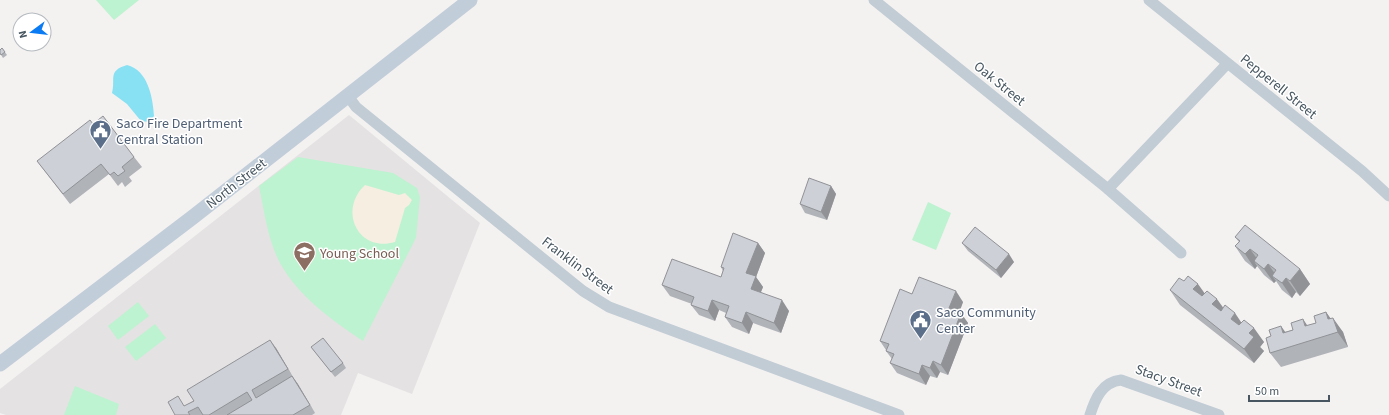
<svg xmlns="http://www.w3.org/2000/svg" width="1389" height="415" viewBox="0 0 1389 415" font-family="'Source Sans 3',sans-serif">
<style>
.education{fill:#e5e2e3}
.green{fill:#bdf3d0}
.sand{fill:#f5eee1}
.water{fill:#87e1f3}
.lines{fill:none;stroke-linecap:round;stroke-linejoin:round}
.minor{stroke:#c1ccd4;stroke-width:11}
.secondary{stroke:#c1cdd9;stroke-width:15}
.wall{fill:#b0b3b8}
.shaded-wall{fill:#909296}
.building{fill:#cdd0d6;stroke:#909296}
.labels{text-anchor:middle;stroke-width:3;stroke-linejoin:round;paint-order:stroke}
.street-label{font-size:14px;fill:#475660;stroke:#fff}
.service-label{font-size:14px;fill:#4e5e75;stroke:#fff;text-anchor:start}
.education-label{font-size:14px;fill:#785e54;stroke:#fff;text-anchor:start}
</style>
<rect width="100%" height="100%" fill="#f4f1f1"/>
<path class="education" d="M349 115 480 223 412 394 358 373 341 415H6L0 413V389Z"/>
<g class="green">
<path d="M96 0H139L114 20Z"/>
<path d="M298 157 393 173 417 188 420 197 416 238 363 341C333 321 298 296 280 263 268 241 264 211 259 186Z"/>
<path d="M928 202 951 213 936 250 912 240Z"/>
<path d="M138 302 149 316 118 340 108 326Z"/>
<path d="M155 324 166 338 136 361 125 347Z"/>
<path d="M75 386 119 404 116 415H64Z"/>
</g>
<path class="sand" d="M365 185 399 195 405 193 412 200 409 205 405 208 395 242C358 253 338 210 365 185Z"/>
<path class="water" d="M127 65C148 70 153 98 154 116L149 122 141 121 127 104 112 93C116 79 107 71 127 65Z"/>
<g class="lines">
<g class="minor">
<path d="M874 0 1108 189 1181 253"/>
<path d="M1149 0 1362 171 1389 196"/>
<path d="M348 96 356 107 557 270 583 291 609 307 899 415"/>
<path d="M1108 189 1227 64"/>
<path d="M1090 415C1095 399 1102 382 1121 380L1219 415"/>
</g>
<path class="secondary" d="M0 364 193 217 470 0"/>
</g>
<g class="wall">
<path d="M2 48 7 55 3 58 0 53Z"/>
<path d="M93 124 134 157 142 167 129 177 132 181 125 187 122 182 118 186 109 174 70 204 37 161Z"/>
<path d="M831 186 836 194 827 220 805 213 800 204Z"/>
<path d="M1235 237 1300 269 1310 284 1300 296 1296 292 1292 298 1282 290 1276 281 1274 283 1264 275 1257 266 1255 269 1245 261 1235 246 1239 242Z"/>
<path d="M758 243 765 253 756 277 763 287 761 292 789 311 781 333 753 323 749 334 732 327 725 317 726 313 719 310 715 321 699 315 691 305 692 304 670 296 662 285 721 277 723 271 721 267Z"/>
<path d="M962 243 1014 262 1001 278 968 251Z"/>
<path d="M1184 281 1205 294 1241 323 1264 342 1260 347 1264 351 1254 363 1180 305 1170 290Z"/>
<path d="M912 294 963 302 959 312 968 323 948 375 940 372 937 378 930 376 926 385 897 373 890 363 892 359 886 351V350L880 341Z"/>
<path d="M1326 312 1330 318 1343 332 1348 347 1281 367 1270 353 1285 332 1316 323Z"/>
<path d="M311 347 343 363 346 368 335 377Z"/>
<path d="M276 348 293 377 315 413 312 415H175L185 406Z"/>
</g>
<g class="shaded-wall">
<path d="M831 186 836 194 827 220 821 212Z"/>
<path d="M758 243 765 253 756 277 763 287 758 299 751 289 746 273Z"/>
<path d="M1250 249 1260 263 1254 261 1257 266 1255 269 1245 254Z"/>
<path d="M1009 254 1014 262 1001 278 996 270Z"/>
<path d="M1268 264 1278 278 1272 276 1276 281 1274 283 1264 269Z"/>
<path d="M1300 269 1310 284 1300 296 1290 281Z"/>
<path d="M1286 278 1296 292 1292 298 1282 283Z"/>
<path d="M1198 284 1208 298 1204 304 1193 289Z"/>
<path d="M956 291 963 302 957 319 949 308Z"/>
<path d="M1217 299 1227 313 1222 319 1212 304Z"/>
<path d="M712 300 719 310 715 321 708 311Z"/>
<path d="M782 300 789 311 781 333 774 323Z"/>
<path d="M746 312 753 323 749 334 742 323Z"/>
<path d="M1326 312 1336 326 1333 318 1343 332 1348 347 1328 319Z"/>
<path d="M961 313 968 323 948 375 941 365Z"/>
<path d="M1235 313 1245 328 1241 333 1231 319Z"/>
<path d="M1303 319 1313 334 1305 326Z"/>
<path d="M1281 326 1291 340 1283 333Z"/>
<path d="M1254 328 1264 342 1260 347 1264 351 1254 363 1244 349 1249 333Z"/>
<path d="M270 340 276 348 293 377 288 369Z"/>
<path d="M933 361 940 372 937 378 930 368Z"/>
<path d="M922 365 930 376 926 385 919 374Z"/>
<path d="M292 376 298 384 315 413 310 405Z"/>
</g>
<g class="building">
<path d="M2 48 5 52 1 55 0 53V50Z"/>
<path d="M103 116 134 157 122 167 125 171 118 176 114 172 110 175 101 164 63 194 37 161 90 120 93 124Z"/>
<path d="M809 178 831 186 821 212 800 204Z"/>
<path d="M1245 225 1300 269 1290 281 1286 278 1282 283 1272 276 1276 270 1268 264 1264 269 1254 261 1258 255 1250 249 1245 254 1235 246 1240 241 1235 237Z"/>
<path d="M975 227 1009 254 996 270 962 243Z"/>
<path d="M733 233 758 243 746 273 756 276 751 289 782 300 774 323 746 312 742 323 725 317 729 306 712 300 708 311 691 305 694 297 662 285 672 259 721 277 724 268 721 267Z"/>
<path d="M1188 276 1198 284 1193 289 1202 296 1207 291 1217 299 1212 304 1221 311 1225 305 1235 313 1231 319 1239 325 1244 320 1254 328 1249 333 1254 337 1244 349 1170 290 1179 278 1184 281Z"/>
<path d="M919 277 956 291 949 308 961 313 941 365 933 361 930 368 922 365 919 374 890 363 894 354 886 351 889 344 880 341 900 289 912 294Z"/>
<path d="M1326 312 1328 319 1333 318 1338 332 1270 353 1266 338 1271 336 1269 330 1281 326 1283 333 1293 330 1291 323 1303 319 1305 326 1316 323 1314 316Z"/>
<path d="M323 338 343 363 331 372 311 347Z"/>
<path d="M270 340 288 369 252 390 256 398 292 376 310 405 293 415H227L252 400 247 392 209 415H203L198 407 188 412 190 415H175L168 402 178 396 184 406 194 401 187 390Z"/>
</g>
<defs>
<symbol id="civic-pin" viewBox="-11 -11 22 30"><path d="M0 17L-7.5 6A9.5 9.5 0 1 1 7.5 6Z" fill="#5c6f8a" stroke="#fff"/><path d="M-.6-6.5H3V-4.5H.6V-3L4-1V1h2V6H-6V1h2V-1L-.6-3ZM-1.2 2.5V6h2.4V2.5Z" fill="#fff"/></symbol>
<symbol id="school-pin" viewBox="-11 -11 22 30"><path d="M0 17L-7.5 6A9.5 9.5 0 1 1 7.5 6Z" fill="#8d6e63" stroke="#fff"/><path d="M0-5L7-2L0 1L-7-2ZM-4 1L0 2.5L4 1V4Q0 6-4 4Z" fill="#fff"/></symbol>
</defs>
<g fill-rule="evenodd">
<use href="#civic-pin" x="88" y="118" width="25" height="34"/>
<use href="#school-pin" x="292" y="240" width="25" height="34"/>
<use href="#civic-pin" x="908" y="308" width="25" height="34"/>
</g>
<g class="labels">
<g class="street-label">
<text transform="translate(1000 83) rotate(39)" y="5">Oak Street</text>
<text transform="translate(1279 86) rotate(39)" y="5">Pepperell Street</text>
<text transform="translate(236 183) rotate(-38)" y="5">North Street</text>
<text transform="translate(578 265) rotate(37)" y="5">Franklin Street</text>
<text transform="translate(1169 380) rotate(20)" y="5">Stacy Street</text>
</g>
<g class="service-label">
<text x="116" y="128">Saco Fire Department<tspan x="116" dy="16">Central Station</tspan></text>
<text x="936" y="317">Saco Community<tspan x="936" dy="16">Center</tspan></text>
</g>
<g class="education-label">
<text x="320" y="258">Young School</text>
</g>
</g>
<g transform="translate(32 32) rotate(255)"><circle r="19" fill="#ffffff" stroke="#b5bbbf"/>
<path d="M0-3L7 15L0 10L-7 15Z" fill="#0b7bf4"/>
<text y="-6" font-size="11" font-weight="bold" text-anchor="middle" fill="#475660">N</text>
</g>
<path d="M1249 395v6h80v-6" fill="none" stroke="#475660" stroke-width="2"/>
<text x="1255" y="395" font-size="12" fill="#475660" stroke="#ffffff" stroke-width="3" paint-order="stroke">50 m</text>
</svg>
